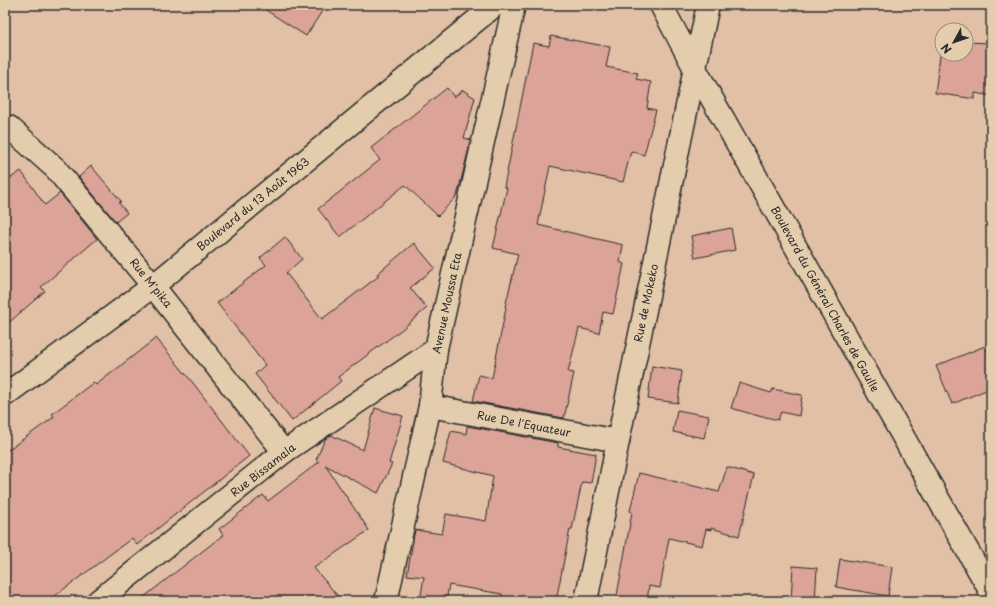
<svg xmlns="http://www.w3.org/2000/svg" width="996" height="606" viewBox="0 0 996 606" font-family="'Playpen Sans',sans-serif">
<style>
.building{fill:#dca399;stroke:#2b2b2b}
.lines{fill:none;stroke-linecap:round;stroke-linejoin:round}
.minor-casing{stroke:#2b2b2b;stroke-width:25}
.minor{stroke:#e3cdac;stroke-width:22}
.labels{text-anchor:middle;stroke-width:4;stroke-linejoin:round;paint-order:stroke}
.street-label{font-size:11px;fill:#2b2b2b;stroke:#e3cdac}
</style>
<rect width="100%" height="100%" fill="#e1c0a6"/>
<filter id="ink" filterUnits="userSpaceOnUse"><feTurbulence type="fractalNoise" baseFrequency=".025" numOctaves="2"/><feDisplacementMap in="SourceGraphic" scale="8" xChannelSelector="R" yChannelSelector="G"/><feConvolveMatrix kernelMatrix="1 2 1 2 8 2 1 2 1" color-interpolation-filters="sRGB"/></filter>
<g filter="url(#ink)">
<g class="building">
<path d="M258 5H326L306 36Z"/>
<path d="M551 36 610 47 606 67 638 73 636 79 651 82 647 108 656 110 644 155 631 151 623 182 550 166 538 225 623 245 620 262 624 264 613 314 603 312 599 333 579 328 568 372 574 373 564 418 473 401 479 375 492 378 506 308 505 307 518 254 493 248 507 188 504 187 533 43 549 46Z"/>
<path d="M942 41V54H966V42L991 43V96L975 93V99L935 93Z"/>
<path d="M447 88 454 97 463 90 475 98 464 138 471 140 457 196 438 216 405 185 340 237 318 209 380 160 371 148Z"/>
<path d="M91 166 121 201 119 203 127 213 116 222 79 177Z"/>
<path d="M21 171 45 205 60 193 97 239 41 287 45 291 5 326V182Z"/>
<path d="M731 228 735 250 695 258 691 236Z"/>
<path d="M285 237 302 259 286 273 322 319 379 276 377 274 414 243 435 268 410 288 427 308 401 330 338 377 341 381 292 421 255 374 265 365 217 303 266 265 260 258Z"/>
<path d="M156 338 193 383 249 456 137 545 132 538 48 601H5V452L54 417 52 414 94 382 96 385Z"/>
<path d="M985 346 991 360V388L952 404 936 366Z"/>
<path d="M652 366 682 371 678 403 648 399Z"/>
<path d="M739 383 771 393 773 389 802 395 799 416 781 412 778 420 762 416V417L731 408Z"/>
<path d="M375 408 403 416 389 463 392 464 378 493 325 465 369 530 314 568 342 601H139L223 535 219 529 263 495 268 501 319 462 316 460 325 439 331 435 363 450Z"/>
<path d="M677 410 709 416 704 438 673 432Z"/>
<path d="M467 426 558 443V447L596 454 591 483 582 482 572 529H570L556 601H501L502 594 449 585 446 601H420L424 577 407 575 415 530 442 534 446 514 486 521 493 476 443 463 451 431 466 434Z"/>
<path d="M727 467 754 475 739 536 711 528V530L706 529 702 546 669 538 660 588 649 586 647 601H616L632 512 630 511 639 473 719 492Z"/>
<path d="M840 559 892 567 888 596 836 587Z"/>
<path d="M793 566 817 568 815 601H791Z"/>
</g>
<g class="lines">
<defs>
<g id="minor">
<path d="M661 5 694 67 991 592"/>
<path d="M5 127H9L56 169 153 286 284 452"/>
<path d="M5 395 153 286 495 5"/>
<path d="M430 406 618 441"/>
<path d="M98 601 284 452 436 349"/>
<path d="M386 601 430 406 436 349 514 5"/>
<path d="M586 601 618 441 708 5"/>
</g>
</defs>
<use href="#minor" class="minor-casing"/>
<use href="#minor" class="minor"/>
</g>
</g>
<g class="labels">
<g class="street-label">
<text transform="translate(253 204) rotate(-39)" y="4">Boulevard du 13 Août 1963</text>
<text transform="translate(151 283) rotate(51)" y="4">Rue M'pika</text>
<text transform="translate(825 299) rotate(61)" y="4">Boulevard du Général Charles de Gaulle</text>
<text transform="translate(447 303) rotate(-78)" y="4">Avenue Moussa Eta</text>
<text transform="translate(646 303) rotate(-78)" y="4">Rue de Mokeko</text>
<text transform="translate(524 424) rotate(11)" y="4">Rue De l'Equateur</text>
<text transform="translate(263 470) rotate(-38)" y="4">Rue Bissamala</text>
</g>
</g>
<rect width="996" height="606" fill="none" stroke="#e3cdac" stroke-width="20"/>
<rect x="10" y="10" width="976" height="586" fill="none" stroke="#2b2b2b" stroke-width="1.5" filter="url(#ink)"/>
<g transform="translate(954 42) rotate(230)"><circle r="19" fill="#e3cdac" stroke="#998c78"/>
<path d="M0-3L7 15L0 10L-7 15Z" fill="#2b2b2b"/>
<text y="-6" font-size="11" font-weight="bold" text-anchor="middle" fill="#2b2b2b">N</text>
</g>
</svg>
